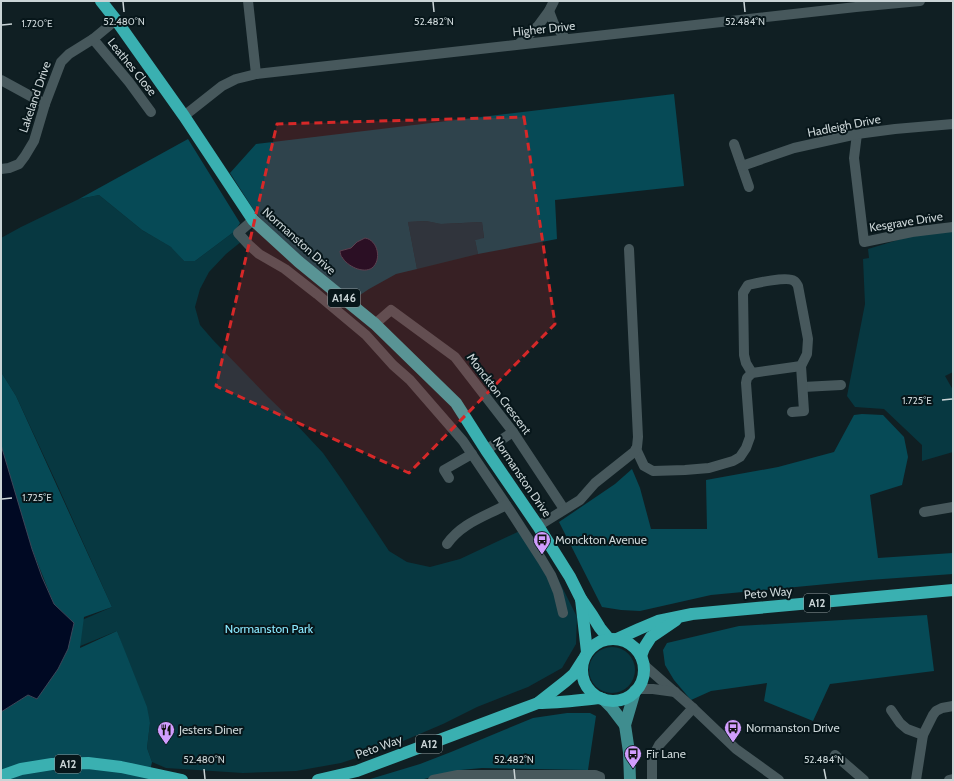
<svg xmlns="http://www.w3.org/2000/svg" width="954" height="781" viewBox="0 0 954 781" font-family="Cabin,sans-serif">
<style>
.green{fill:#073841}
.forest{fill:#064a56;fill-rule:evenodd}
.water{fill:#000923;stroke:#3d4659}
.lines{fill:none;stroke-linecap:round;stroke-linejoin:round}
.minor{stroke:#47585c;stroke-width:10}
.major{stroke:#3f8d8f;stroke-width:12}
.highway{stroke:#3ab0b1;stroke-width:12}
.marked{fill:#d62828;fill-opacity:0.2;stroke:#d62828;stroke-width:3;stroke-dasharray:8 5;stroke-linejoin:round}
.ticks{fill:none;stroke:#cad4d6;stroke-width:1.5}
.labels{text-anchor:middle;stroke-width:4;stroke-linejoin:round;paint-order:stroke}
.shield{fill:#07161a;stroke:#909b9e;stroke-width:1}
.shield-label{font-size:11px;font-weight:bold;fill:#cad4d6}
.street-label{font-size:12px;fill:#cad4d6;stroke:#07161a}
.poi-label{font-size:12px;fill:#cad4d6;stroke:#07161a;text-anchor:start}
.park-label{font-size:12px;fill:#8be9ff;stroke:#07161a}
.ticks-label{font-size:10px;text-anchor:middle;fill:#cad4d6;stroke:#07161a;stroke-width:4;stroke-linejoin:round;paint-order:stroke}
</style>
<rect width="100%" height="100%" fill="#101f23"/>
<g class="green">
<path d="M99 195 142 230 173 248 184 261H195L235 231 242 241 226 254 209 272 200 289 195 307 200 325 213 340 268 397 295 423 323 453 342 480 389 551 407 562 430 567 460 559 524 529 556 575 577 617 576 644 562 668 528 687 477 707 443 724 389 747 341 763 296 771 243 773 166 768 152 762 147 748 150 723 117 631 68 651 75 623 112 607 56 482 16 396 1 372V238L21 227 79 199Z"/>
<path d="M426 221 442 224 482 222 484 239 475 240 478 254 417 269 408 222Z"/>
<path d="M953 231V372L945 376 953 390V452L922 461V445L884 409 855 407 847 396 865 304 863 259 869 258 868 249 911 236Z"/>
<circle cx="612" cy="670" r="23"/>
</g>
<g class="forest">
<path d="M674 94 684 186 555 200 557 239 478 254 475 240 484 238 482 222 441 224 426 221 408 222 417 269 396 274 369 289 354 299 277 237 255 212 230 173 256 144ZM357 242 347 263 340 251 351 248Z"/>
<path d="M188 139 240 223 235 231 195 261H184L171 247 142 230 99 195 79 199Z"/>
<path d="M1 372 16 396 112 607 84 617 80 648 117 631 147 707 150 723 147 748 152 762 148 780H1V712L28 695 36 699 74 623 54 604 32 549 1 447Z"/>
<path d="M862 414 883 415 904 437 908 457 902 485 870 495 878 558 953 553V574L869 580 711 595 640 611 621 610 602 607 559 522 615 484 632 469 640 488 651 529H707L706 480 778 467 834 452 854 415Z"/>
<path d="M927 615 934 671 830 684 813 721 764 701 767 683 711 691 691 700 674 680 665 665 663 650 667 643 739 626Z"/>
<path d="M567 713H590L596 716 588 770 482 768 460 770 420 780H367L420 764 451 752 533 718Z"/>
</g>
<g class="water">
<path d="M365 238C378 240 382 260 372 268 363 274 347 266 342 257 341 257 340 252 340 251L351 248 357 242Z"/>
<path d="M1 445 32 549 42 577 54 604 74 623 68 649 58 669 37 699 28 695 1 712Z"/>
</g>
<g class="lines">
<g class="minor">
<path d="M248 1 256 74"/>
<path d="M549 11 554 24 566 39"/>
<path d="M93 39 129 82 151 112"/>
<path d="M519 44 538 26 549 11 554 1"/>
<path d="M1 80 45 104"/>
<path d="M184 116 222 86 236 79 256 74 856 7 920 1"/>
<path d="M857 134 854 158 864 242 912 232 953 227"/>
<path d="M734 144 749 187"/>
<path d="M742 166 794 148 857 134 895 129 953 124"/>
<path d="M1 169 9 168 19 164 25 156 34 141 45 104 61 62 69 54 93 39 116 20"/>
<path d="M253 220 238 233 249 245 259 254 285 269 317 294 366 335 393 365 410 380 463 441 511 512 542 560 551 575 558 592 563 613"/>
<path d="M375 324 391 310 455 357 513 432 564 509"/>
<path d="M752 373 746 363 744 355 743 293 748 285C756 283 788 276 794 281 796 282 797 284 798 286L808 339 807 354 801 366"/>
<path d="M803 387 841 385"/>
<path d="M636 449 644 466 653 471 685 470 709 468 733 461 740 457 746 448 750 437 746 383 747 378 752 373 801 366 804 411 792 412"/>
<path d="M486 450 513 432"/>
<path d="M449 478 444 470 472 454"/>
<path d="M924 512 953 507"/>
<path d="M538 526 580 500 595 483 634 452 637 447 638 437 629 249"/>
<path d="M447 544C462 523 484 517 506 505"/>
<path d="M644 665 693 708 736 749 779 780"/>
<path d="M637 689H653L675 692"/>
<path d="M891 710 900 723 907 729 923 735"/>
<path d="M835 755 864 780"/>
<path d="M433 780 458 775H595L600 777V780"/>
<path d="M652 780V758L659 745 693 708"/>
<path d="M916 780 923 735 933 715 936 711 942 708 953 706"/>
<path d="M949 780 953 779"/>
</g>
<g class="major">
<path d="M603 699 612 708 625 725"/>
<path d="M630 780 629 752 625 725 635 691"/>
</g>
<g class="highway">
<path d="M101 1 116 20 184 116 253 220 299 262 375 324 456 403 486 450 538 526 570 577 581 599 592 615 600 628 609 639"/>
<path d="M581 599 587 652"/>
<path d="M617 639 639 629 658 621 692 614 953 590"/>
<circle cx="613" cy="670" r="31"/>
<path d="M641 656 644 648 651 637 676 620"/>
<path d="M538 703C559 703 579 700 600 698"/>
<path d="M1 776 21 769 52 764 88 763 121 767 182 780"/>
<path d="M318 780 357 771 538 703 566 681 574 674 583 660"/>
</g>
</g>
<path class="marked" d="M524 117 555 324 409 473 216 386 277 124Z"/>
<path class="ticks" d="M123 2 124 12M433 2 434 12M744 2 745 12M2 25 12 24M942 400 952 399M2 499 12 498M204 769 205 779M514 769 515 779M824 769 826 779"/>
<defs>
<symbol id="bus-pin" viewBox="-11 -11 22 30"><path d="M0 17L-7.5 6A9.5 9.5 0 1 1 7.5 6Z" fill="#d19dfe" stroke="#07161a"/><path d="M-5-6H5V4H4V6H2V4H-2V6H-4V4H-5ZM-3.5-4V0h7V-4ZM-3.5 1.2v1.5H-2V1.2ZM2 1.2v1.5H3.5V1.2Z" fill="#111"/></symbol>
<symbol id="restaurant-pin" viewBox="-11 -11 22 30"><path d="M0 17L-7.5 6A9.5 9.5 0 1 1 7.5 6Z" fill="#d19dfe" stroke="#07161a"/><path d="M-5-6h1v4h1v-4h1v4h1v-4h1v5L-1.5 .5V6h-2V.5L-5-1ZM5-6V6H3V1.5H1.5Q1.5-4 5-6Z" fill="#111"/></symbol>
</defs>
<g fill-rule="evenodd">
<use href="#bus-pin" x="532" y="530" width="20" height="27"/>
<use href="#bus-pin" x="723" y="718" width="20" height="27"/>
<use href="#restaurant-pin" x="156" y="720" width="20" height="27"/>
<use href="#bus-pin" x="623" y="744" width="20" height="27"/>
</g>
<g class="labels">
<g class="shield">
<rect x="328" y="289" width="32" height="18" rx="3"/>
<rect x="804" y="594" width="26" height="18" rx="3"/>
<rect x="416" y="735" width="26" height="18" rx="3"/>
<rect x="55" y="755" width="26" height="18" rx="3"/>
</g>
<g class="shield-label">
<text x="344" y="302">A146</text>
<text x="817" y="607">A12</text>
<text x="429" y="748">A12</text>
<text x="68" y="768">A12</text>
</g>
<g class="street-label">
<text transform="translate(544 29) rotate(-6)" y="4">Higher Drive</text>
<text transform="translate(132 67) rotate(51)" y="4">Leathes Close</text>
<text transform="translate(35 97) rotate(-71)" y="4">Lakeland Drive</text>
<text transform="translate(844 126) rotate(-11)" y="4">Hadleigh Drive</text>
<text transform="translate(906 222) rotate(-9)" y="4">Kesgrave Drive</text>
<text transform="translate(299 241) rotate(42)" y="4">Normanston Drive</text>
<text transform="translate(499 394) rotate(53)" y="4">Monckton Crescent</text>
<text transform="translate(522 477) rotate(56)" y="4">Normanston Drive</text>
<text transform="translate(768 593) rotate(-5)" y="4">Peto Way</text>
<text transform="translate(379 747) rotate(-20)" y="4">Peto Way</text>
</g>
<g class="poi-label">
<text x="555" y="544">Monckton Avenue</text>
<text x="746" y="732">Normanston Drive</text>
<text x="179" y="734">Jesters Diner</text>
<text x="646" y="758">Fir Lane</text>
</g>
<g class="park-label">
<text x="269" y="633">Normanston Park</text>
</g>
</g>
<g class="ticks-label">
<text x="124" y="25">52.480°N</text>
<text x="434" y="25">52.482°N</text>
<text x="745" y="25">52.484°N</text>
<text x="37" y="27">1.720°E</text>
<text x="917" y="404">1.725°E</text>
<text x="37" y="501">1.725°E</text>
<text x="204" y="763">52.480°N</text>
<text x="514" y="763">52.482°N</text>
<text x="824" y="763">52.484°N</text>
</g>
<rect width="954" height="781" fill="none" stroke="#cad4d6" stroke-width="4"/>
</svg>
